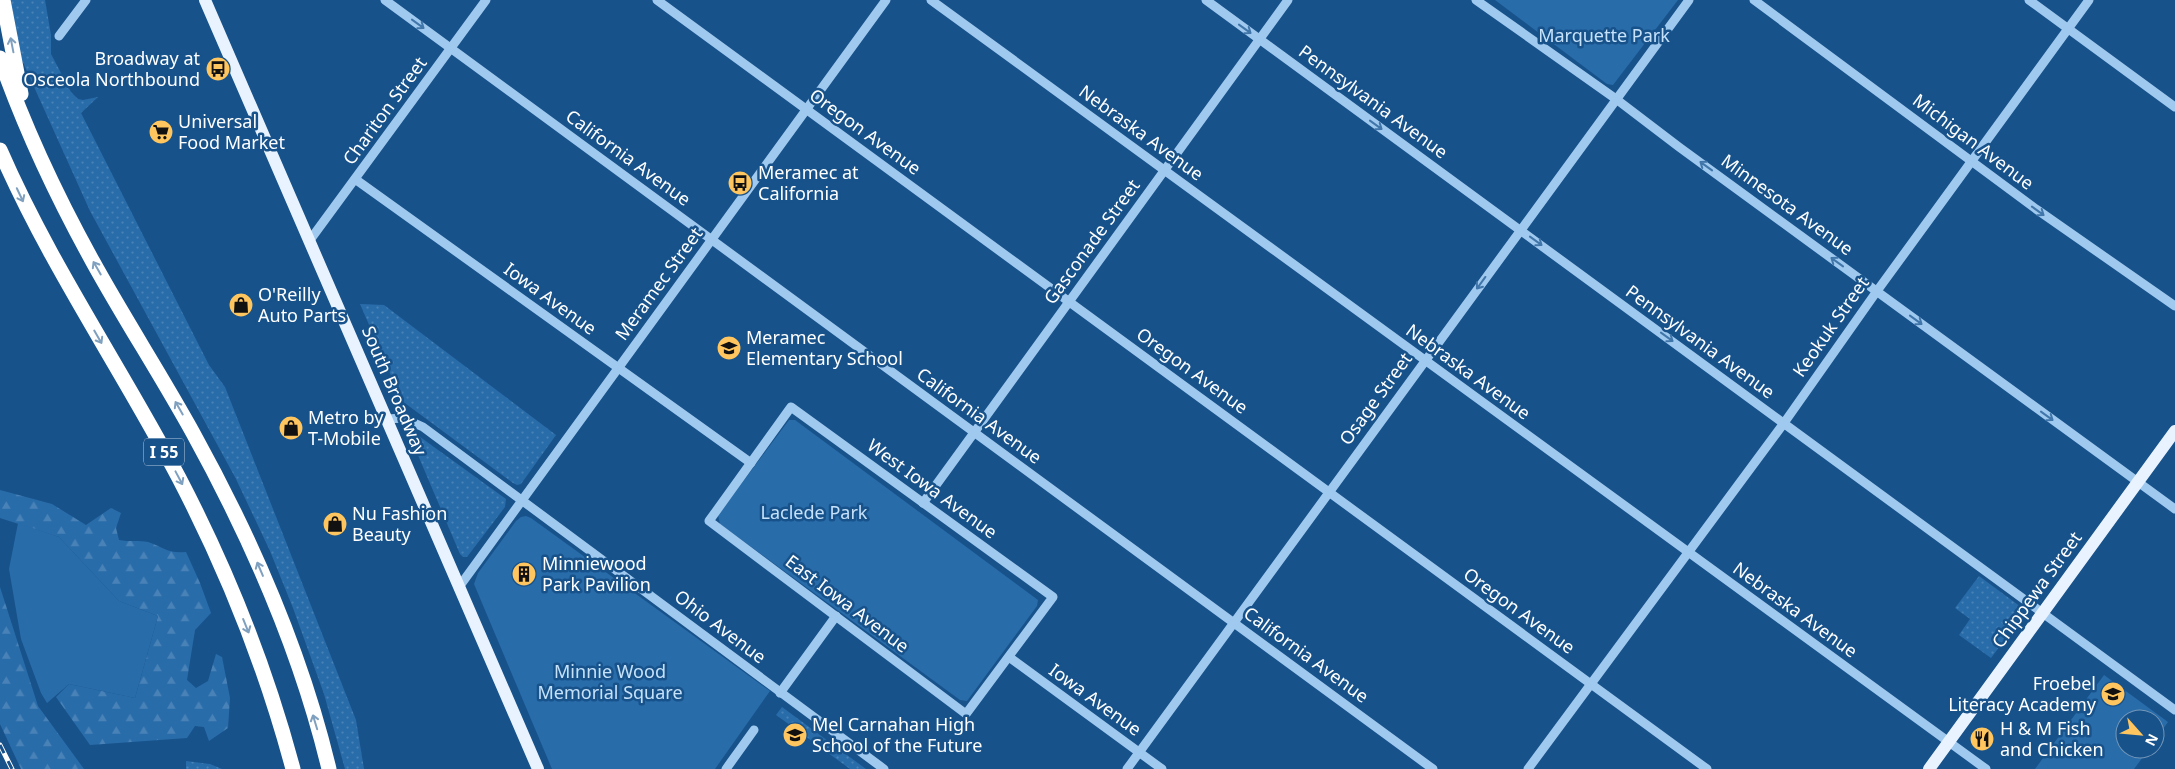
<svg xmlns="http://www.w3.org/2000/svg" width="2175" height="769" viewBox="0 0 2175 769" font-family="'Noto Sans',sans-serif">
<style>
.grass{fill:url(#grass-dots)}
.forest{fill:url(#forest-firs)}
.park{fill:#296caa}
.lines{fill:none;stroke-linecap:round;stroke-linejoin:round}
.minor{stroke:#a0c9ef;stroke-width:9}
.major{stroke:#e8f3ff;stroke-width:12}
.highway{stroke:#fff;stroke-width:15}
.rail-casing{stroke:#fff;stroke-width:5}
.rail{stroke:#17528b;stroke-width:3;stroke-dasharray:9;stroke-linecap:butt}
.oneway{stroke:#4076a9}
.oneway2{stroke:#7fa0bf}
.labels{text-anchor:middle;stroke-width:5;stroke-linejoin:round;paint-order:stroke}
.shield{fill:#17528b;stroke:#b9cbdc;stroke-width:1}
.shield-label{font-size:16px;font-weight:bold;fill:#fff}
.park-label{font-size:18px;fill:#c6e2fb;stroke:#17528b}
.poi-label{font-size:18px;fill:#fff;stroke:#17528b;text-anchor:start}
.street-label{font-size:18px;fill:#fff;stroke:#17528b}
</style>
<defs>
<pattern id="grass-dots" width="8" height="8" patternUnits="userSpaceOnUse" patternTransform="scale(1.25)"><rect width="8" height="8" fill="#296caa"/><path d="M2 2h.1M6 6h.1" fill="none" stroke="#4982b7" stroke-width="1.8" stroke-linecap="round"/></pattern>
<pattern id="forest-firs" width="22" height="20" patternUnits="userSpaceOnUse" patternTransform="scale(1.25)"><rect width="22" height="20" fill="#296caa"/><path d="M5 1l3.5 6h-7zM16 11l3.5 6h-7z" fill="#4982b7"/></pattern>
</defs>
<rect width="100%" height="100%" fill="#17528b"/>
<g class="grass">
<path d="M7 0H45L51 35V54L71 92 78 99 83 100 98 97 81 113 209 365 225 387 356 720 364 769H345L324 694 293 608 270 551 236 479 90 211 21 58Z"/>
<path d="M360 304 384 305 556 435 521 484 517 485 513 483 402 401Z"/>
<path d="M416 434 506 499 505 507 467 557H463L460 554 412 441Z"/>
<path d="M1979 576 2021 607 2019 611 2024 614 1991 658 1959 635 1970 619 1955 608Z"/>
<path d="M782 707 866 769H850L783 720 776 715Z"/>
<path d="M186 761 210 764 222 769H186Z"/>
</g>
<g class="forest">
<path d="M0 490 52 504 86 525 111 508 121 513 116 528 119 540C129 542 139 540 148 542 164 547 167 554 186 552L200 583 211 613 195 630 187 680 196 688 208 681 216 654 222 657 230 698 228 728 209 741 204 727 195 726 187 738 90 745 56 697 69 684 135 698 158 616 119 601 59 537 0 518Z"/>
<path d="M0 587 38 706 84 769H21L0 724Z"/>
</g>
<g class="park">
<path d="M1495 0H1678L1613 85 1607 84Z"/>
<path d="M789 420H795L1038 600 1037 606 967 701 960 700 720 524 718 515Z"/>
<path d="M526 516 531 518 770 691 715 769H552L474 584 478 573 516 521 521 517Z"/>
<path d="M18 523 59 537 119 601 158 616 135 698 69 684 47 703 41 693 21 639 9 569Z"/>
<path d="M2104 675 2168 722 2155 740V719H2125V749H2149L2134 769H2035Z"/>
</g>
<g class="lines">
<g class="minor">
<path d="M385 0 1433 769"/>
<path d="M657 0 1707 769"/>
<path d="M931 0 1986 769"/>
<path d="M1206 0 2175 710"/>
<path d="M1476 0 1616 99 1679 147 2175 509"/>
<path d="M1754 0 2036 209 2175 306"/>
<path d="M2029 0 2175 107"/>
<path d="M59 36 86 0"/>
<path d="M355 179 751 463"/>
<path d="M310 240 486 0"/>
<path d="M791 407 1053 597 966 714 709 521Z"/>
<path d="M387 419 403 418 423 427 884 769"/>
<path d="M923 503 1288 0"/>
<path d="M459 587 886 0"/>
<path d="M1009 657 1162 769"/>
<path d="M780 693 836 616"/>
<path d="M726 769 754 730"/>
<path d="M1127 769 1689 0"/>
<path d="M1528 769 1784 423 1877 291 2089 0"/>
</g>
<g class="major">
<path d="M205 0 538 769"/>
<path d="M1929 769 2175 431"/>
</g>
<g class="highway">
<path d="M3 0 21 94"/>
<path d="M0 58C25 129 57 197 93 262 125 320 161 375 193 433 251 538 301 652 329 769"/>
<path d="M0 150C50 265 121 368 179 478 227 570 266 668 293 769"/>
</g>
<defs>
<path id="rail" d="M0 745 12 769"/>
</defs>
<use href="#rail" class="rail-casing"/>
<use href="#rail" class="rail"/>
</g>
<defs><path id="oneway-shaft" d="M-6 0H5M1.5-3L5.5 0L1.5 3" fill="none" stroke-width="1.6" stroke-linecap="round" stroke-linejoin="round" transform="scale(1.25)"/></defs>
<g class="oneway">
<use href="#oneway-shaft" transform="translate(418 24) rotate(36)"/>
<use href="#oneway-shaft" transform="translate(1245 29) rotate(36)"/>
<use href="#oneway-shaft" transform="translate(1376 125) rotate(36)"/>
<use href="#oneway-shaft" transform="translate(1706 166) rotate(-144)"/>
<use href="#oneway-shaft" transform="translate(2038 211) rotate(36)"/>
<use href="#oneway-shaft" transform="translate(1536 241) rotate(36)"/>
<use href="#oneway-shaft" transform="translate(1837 262) rotate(-144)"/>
<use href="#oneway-shaft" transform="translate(1481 283) rotate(126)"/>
<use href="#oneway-shaft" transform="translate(1916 320) rotate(36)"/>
<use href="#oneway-shaft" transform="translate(1667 337) rotate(36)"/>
<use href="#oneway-shaft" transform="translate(2047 416) rotate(36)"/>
</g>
<g class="oneway2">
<use href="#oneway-shaft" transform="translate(12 45) rotate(-101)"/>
<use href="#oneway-shaft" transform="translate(20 195) rotate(65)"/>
<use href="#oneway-shaft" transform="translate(97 268) rotate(-120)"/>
<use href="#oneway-shaft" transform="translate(98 337) rotate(60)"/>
<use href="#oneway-shaft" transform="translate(179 408) rotate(-120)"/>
<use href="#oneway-shaft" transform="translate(179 478) rotate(62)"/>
<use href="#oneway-shaft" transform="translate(260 569) rotate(-113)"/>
<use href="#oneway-shaft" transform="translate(246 626) rotate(68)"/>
<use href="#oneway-shaft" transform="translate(315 722) rotate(-107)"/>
</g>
<defs>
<symbol id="bus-disc" viewBox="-11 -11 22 22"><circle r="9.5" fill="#ffc55e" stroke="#17528b"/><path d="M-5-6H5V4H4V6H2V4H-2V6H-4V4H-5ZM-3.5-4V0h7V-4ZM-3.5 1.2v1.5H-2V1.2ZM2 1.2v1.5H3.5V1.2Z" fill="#111"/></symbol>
<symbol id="supermarket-disc" viewBox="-11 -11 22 22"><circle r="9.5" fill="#ffc55e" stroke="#17528b"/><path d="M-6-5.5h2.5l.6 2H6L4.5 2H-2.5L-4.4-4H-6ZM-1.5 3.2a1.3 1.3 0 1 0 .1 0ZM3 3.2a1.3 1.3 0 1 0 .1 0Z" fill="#111"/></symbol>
<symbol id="shop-disc" viewBox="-11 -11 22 22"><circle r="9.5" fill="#ffc55e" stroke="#17528b"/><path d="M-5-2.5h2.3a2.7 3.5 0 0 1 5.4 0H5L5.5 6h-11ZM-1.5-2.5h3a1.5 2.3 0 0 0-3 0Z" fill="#111"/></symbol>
<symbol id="school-disc" viewBox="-11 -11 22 22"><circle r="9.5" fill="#ffc55e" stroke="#17528b"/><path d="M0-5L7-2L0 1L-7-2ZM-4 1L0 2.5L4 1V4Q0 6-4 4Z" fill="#111"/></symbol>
<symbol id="building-disc" viewBox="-11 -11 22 22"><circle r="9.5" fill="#ffc55e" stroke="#17528b"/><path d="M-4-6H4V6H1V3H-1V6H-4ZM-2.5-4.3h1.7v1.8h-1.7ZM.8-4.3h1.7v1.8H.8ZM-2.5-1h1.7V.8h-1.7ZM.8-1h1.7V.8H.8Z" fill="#111"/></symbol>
<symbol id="restaurant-disc" viewBox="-11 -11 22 22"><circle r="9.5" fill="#ffc55e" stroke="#17528b"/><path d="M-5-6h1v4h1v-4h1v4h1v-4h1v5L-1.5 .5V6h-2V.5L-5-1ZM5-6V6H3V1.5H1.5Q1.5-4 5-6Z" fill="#111"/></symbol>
</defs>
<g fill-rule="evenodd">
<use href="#bus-disc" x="204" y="55" width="28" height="28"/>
<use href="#supermarket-disc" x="147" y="118" width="28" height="28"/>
<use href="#bus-disc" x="726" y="169" width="28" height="28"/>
<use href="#shop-disc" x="227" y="291" width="28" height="28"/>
<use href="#school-disc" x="715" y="334" width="28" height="28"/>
<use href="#shop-disc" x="277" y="414" width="28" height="28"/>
<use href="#shop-disc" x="321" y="510" width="28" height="28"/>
<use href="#building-disc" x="510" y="560" width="28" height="28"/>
<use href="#school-disc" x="2099" y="680" width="28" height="28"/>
<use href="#school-disc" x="781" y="721" width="28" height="28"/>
<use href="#restaurant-disc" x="1968" y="725" width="28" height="28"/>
</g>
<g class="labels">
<rect class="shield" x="144" y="438.5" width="40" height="27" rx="4"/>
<g class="shield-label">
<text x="164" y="458">I 55</text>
</g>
<g class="park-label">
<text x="1604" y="42">Marquette Park</text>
<text x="814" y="519">Laclede Park</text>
<text x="610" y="678">Minnie Wood<tspan x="610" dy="21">Memorial Square</tspan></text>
</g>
<g class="poi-label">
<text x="200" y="65" text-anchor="end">Broadway at<tspan x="200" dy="21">Osceola Northbound</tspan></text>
<text x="178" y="128">Universal<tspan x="178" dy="21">Food Market</tspan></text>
<text x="758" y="179">Meramec at<tspan x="758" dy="21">California</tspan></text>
<text x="258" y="301">O'Reilly<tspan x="258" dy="21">Auto Parts</tspan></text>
<text x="746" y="344">Meramec<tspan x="746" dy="21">Elementary School</tspan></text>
<text x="308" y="424">Metro by<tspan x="308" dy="21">T-Mobile</tspan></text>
<text x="352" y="520">Nu Fashion<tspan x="352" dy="21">Beauty</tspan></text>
<text x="542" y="570">Minniewood<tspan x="542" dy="21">Park Pavilion</tspan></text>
<text x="2096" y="690" text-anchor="end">Froebel<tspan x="2096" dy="21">Literacy Academy</tspan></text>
<text x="812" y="731">Mel Carnahan High<tspan x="812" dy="21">School of the Future</tspan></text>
<text x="2000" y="735">H &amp; M Fish<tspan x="2000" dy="21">and Chicken</tspan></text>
</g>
<g class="street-label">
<text transform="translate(1373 102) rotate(36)" y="6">Pennsylvania Avenue</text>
<text transform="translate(385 111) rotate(-54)" y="6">Chariton Street</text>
<text transform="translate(865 132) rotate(36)" y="6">Oregon Avenue</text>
<text transform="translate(1141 133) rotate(36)" y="6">Nebraska Avenue</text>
<text transform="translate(1973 142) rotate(37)" y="6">Michigan Avenue</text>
<text transform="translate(628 158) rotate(36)" y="6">California Avenue</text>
<text transform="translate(1787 205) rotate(36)" y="6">Minnesota Avenue</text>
<text transform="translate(1092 242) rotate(-54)" y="6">Gasconade Street</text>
<text transform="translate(659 284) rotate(-54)" y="6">Meramec Street</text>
<text transform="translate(550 299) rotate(36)" y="6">Iowa Avenue</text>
<text transform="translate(1831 327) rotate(-55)" y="6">Keokuk Street</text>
<text transform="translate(1700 342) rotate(36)" y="6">Pennsylvania Avenue</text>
<text transform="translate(1192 371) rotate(36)" y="6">Oregon Avenue</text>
<text transform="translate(1468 372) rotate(36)" y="6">Nebraska Avenue</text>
<text transform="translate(394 391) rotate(67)" y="6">South Broadway</text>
<text transform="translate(1376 399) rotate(-54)" y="6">Osage Street</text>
<text transform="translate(979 416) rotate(36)" y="6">California Avenue</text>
<text transform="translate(932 489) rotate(36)" y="6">West Iowa Avenue</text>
<text transform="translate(2037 590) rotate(-54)" y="6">Chippewa Street</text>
<text transform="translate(847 604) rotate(37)" y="6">East Iowa Avenue</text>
<text transform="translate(1795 610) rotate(36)" y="6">Nebraska Avenue</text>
<text transform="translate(1519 611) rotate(36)" y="6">Oregon Avenue</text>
<text transform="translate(720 627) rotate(37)" y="6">Ohio Avenue</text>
<text transform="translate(1306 655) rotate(36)" y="6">California Avenue</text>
<text transform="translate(1095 700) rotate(36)" y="6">Iowa Avenue</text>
</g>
</g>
<g transform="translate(2140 734) rotate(117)"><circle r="24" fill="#17528b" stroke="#7497b9"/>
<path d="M0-4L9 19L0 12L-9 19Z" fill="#ffc55e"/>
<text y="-8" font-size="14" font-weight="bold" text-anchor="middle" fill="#ffffff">N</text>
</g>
</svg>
